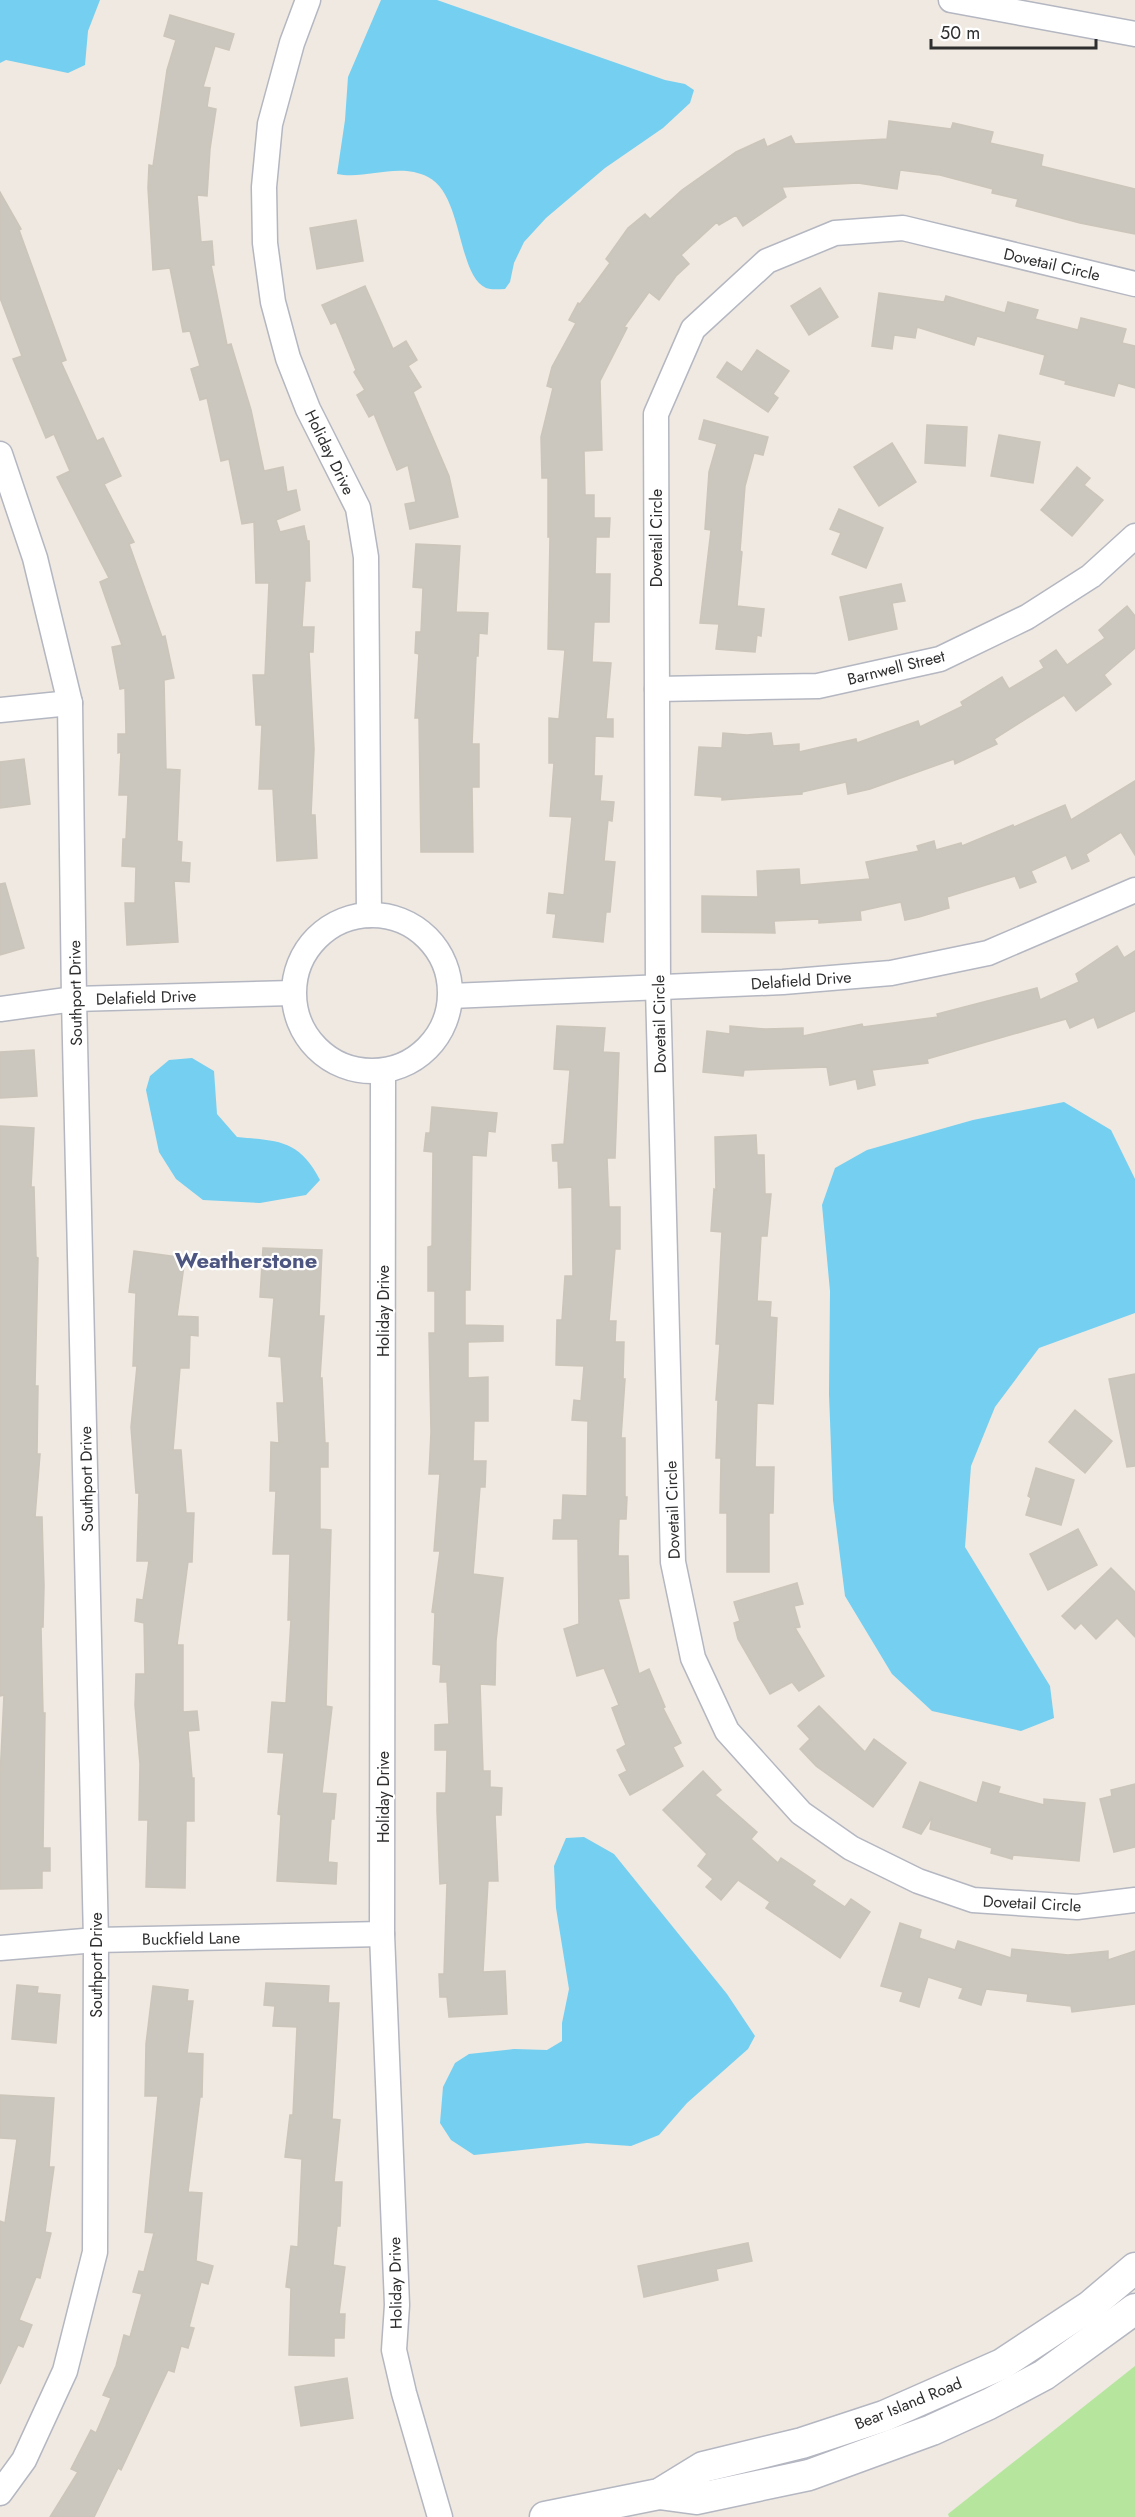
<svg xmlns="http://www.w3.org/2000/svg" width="1135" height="2517" viewBox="0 0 1135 2517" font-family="Jost,sans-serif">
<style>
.green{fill:#b6e59e}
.water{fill:#75cff0}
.building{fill:#cbc7bf;stroke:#cbc5ba;stroke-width:1.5}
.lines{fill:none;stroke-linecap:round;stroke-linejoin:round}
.minor-casing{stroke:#b4b7c1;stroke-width:27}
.tertiary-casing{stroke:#b4b7c1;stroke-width:33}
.minor{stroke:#fff;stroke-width:24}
.tertiary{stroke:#fff;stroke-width:30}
.labels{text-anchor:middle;stroke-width:4.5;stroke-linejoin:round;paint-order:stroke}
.street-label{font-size:16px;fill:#2e2e2e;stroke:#fff}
.district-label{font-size:22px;font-weight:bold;fill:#4d5680;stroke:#fff}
</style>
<rect width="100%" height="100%" fill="#efe9e1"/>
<path class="green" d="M1135 2366V2517H949L948 2514Z"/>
<g class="water">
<path d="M0 0H100L88 31 85 65 68 73 6 60 0 63Z"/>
<path d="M381 0H437L665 80 685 84 694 90 690 103 663 128 605 168 546 218 524 242 514 263 510 282 505 289C499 289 491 290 486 288 457 275 463 194 428 177 398 162 366 180 337 174L345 120 348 77Z"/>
<path d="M192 1058 214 1071 217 1114 237 1137C277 1141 299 1139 320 1180L306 1195 260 1203 203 1200 176 1179 159 1152 146 1090 150 1076 169 1060Z"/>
<path d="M1064 1102 1111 1130 1135 1179V1313L1039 1348 995 1407 971 1466 965 1547 1050 1686 1054 1718 1021 1731 932 1711 892 1674 845 1596 833 1500 829 1394 830 1291 822 1205 835 1168 867 1150 973 1120Z"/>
<path d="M584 1837 614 1854 727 1994 755 2036 748 2049 687 2103 659 2135 631 2146 587 2143 474 2155 451 2140 440 2123 443 2087 455 2063 469 2054 514 2049 547 2050 562 2041V2023L569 1989 556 1908 554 1866 566 1838Z"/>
</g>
<g class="building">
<path d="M170 15 234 34 229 50 215 46 203 87 210 88 207 107 216 109 210 149 207 196 197 195 201 242 212 241 214 265H211L227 345 231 344 251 410 264 471 283 467 287 492 296 490 300 510 276 520 280 532 304 526 307 541H309L310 581H305L302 627H314L313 652H309L314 749 311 815H315L317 858 277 861 273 789H259L262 725H256L253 675H265L269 583H256L254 522 242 524 229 459 221 461 207 398 200 400 191 369 200 366 190 331 183 332 170 268 153 270 148 188 149 165 153 166 167 70 176 40 164 36Z"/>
<path d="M889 121 951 129 953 123 993 132 990 143 1043 155 1041 166 1135 189V234L1080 223 1016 206 1018 199 992 193 993 189 940 175 900 170 897 189 858 183 782 187 786 197 743 226 736 215 719 225 717 222 681 255 689 264 676 276 659 300 649 292 624 327 627 328 600 381 602 450 584 451 585 495H594V518H610L609 537H596L595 574H610L609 622H594L592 662 611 663 606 719H613V737L595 736 594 776H602L600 801 614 802 612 821 608 820 604 861 615 862 610 912H606L603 942 553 937 556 914 547 913 549 893 564 895 572 817 550 816 554 763H549V718L559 719 565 650 548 649 550 537H548V478H542L541 437 553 388 547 386 552 367 576 323 569 320 578 303 580 304 610 263 606 259 628 228 645 214 650 219 682 190 736 152 764 139 767 147 791 136 795 144 887 139Z"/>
<path d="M0 192 21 229 19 230 66 360 61 362 97 441 103 438 121 476 104 484 134 542 129 544 162 637 165 636 174 678 164 680 166 769 180 770 177 841 182 842 181 862 190 863 189 882 174 881 178 942 127 945 125 903H135L136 867 122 866 123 839H126L128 795H119L121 752 118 753V734H126L125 688 120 689 112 647 122 645 100 582 109 578 57 477 70 471 54 434 46 438 13 359 22 356 0 298Z"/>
<path d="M356 220 363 261 317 269 310 228Z"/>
<path d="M365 286 393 349 406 341 417 360 408 366 421 387 413 392 449 476 458 517 410 529 405 504 416 502 408 465 397 470 374 414 369 417 357 395 365 390 354 372 356 370 336 322 331 324 322 305Z"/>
<path d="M820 288 838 317 809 335 791 306Z"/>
<path d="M879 293 944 302 946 296 1005 313 1008 302 1038 310 1035 319 1078 330 1081 318 1126 329 1122 343 1135 346V388L1118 383 1114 396 1065 384 1066 381 1040 374 1045 355 977 336 974 345 917 327 915 338 894 335 892 349 872 346Z"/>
<path d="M757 350 789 371 773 394 778 398 768 412 717 377 727 362 742 372Z"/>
<path d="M704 420 768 437 763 455 754 453 745 486 740 551 742 552 737 606 764 609 761 636 757 635 755 652 716 649 719 624 700 623 711 530 705 529 709 472 717 444 699 439Z"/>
<path d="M927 425 967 427 965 466 925 463Z"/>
<path d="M999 435 1040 442 1033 483 991 476Z"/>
<path d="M892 443 916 482 879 506 854 467Z"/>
<path d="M1077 467 1090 478 1084 485 1103 500 1072 536 1041 510Z"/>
<path d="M839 509 883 528 866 568 832 554 841 533 830 529Z"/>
<path d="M416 544 460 546 456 612 488 613 487 634 479 633 478 656H476L472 744H479V787H472L473 852H421L419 718H415L419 654 415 653 416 632H421L423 588 413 587Z"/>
<path d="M901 584 905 601 892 603 897 629 849 640 840 597Z"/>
<path d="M1127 606 1135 616V648L1104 675 1111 684 1076 711 1064 695 994 739 997 744 955 764 954 759 870 789 848 794 846 782 802 792V794L722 800V797L695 795 699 747 722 748 723 733 747 735 771 733 773 746 799 744V752L856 739 857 743 918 721 920 727 963 706 961 702 1002 677 1009 689 1044 668 1040 661 1056 650 1067 665 1105 638 1099 630Z"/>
<path d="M24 759 30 804 0 808V762Z"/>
<path d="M1135 781V855L1121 832 1086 854 1089 861 1072 869 1066 855 1031 871 1036 882 1020 888 1015 876 947 897 949 908 919 917 905 920 901 902 860 911 861 920 819 923V919L774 921 775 933 702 932V896L758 897 757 871 799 869 800 885 870 879 866 862 919 851 917 846 934 841 936 850 961 843 962 846 1013 825 1014 827 1065 805 1071 820Z"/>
<path d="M5 883 24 948 0 955V884Z"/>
<path d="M1117 946 1124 958 1135 951V1011L1098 1028 1094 1017 1070 1028 1066 1019 927 1059 928 1063 872 1070 875 1085 858 1089 856 1079 830 1085 827 1067 744 1070 743 1076 703 1072 707 1031 730 1034V1026L765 1029 803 1028V1036L862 1024 863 1027 938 1017 937 1014 1037 988 1040 1000 1079 982 1076 974Z"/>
<path d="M557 1026 605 1028 603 1052 619 1053 615 1158H607L609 1207H620V1249H615L609 1321H616L615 1342H624L623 1379H625L621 1438H625V1497H627L626 1519H619L618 1556H628L629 1598 618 1599 639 1674 649 1669 665 1707 663 1708 681 1743 673 1747 683 1766 630 1795 619 1775 627 1771 617 1750 626 1745 612 1708 619 1705 604 1668 577 1676 564 1629 579 1624 578 1539H553L554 1520H562L563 1495 587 1496 588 1421 572 1420 574 1400 581 1401 584 1366 556 1365 557 1320H562L565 1276H573L572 1187 559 1188 558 1161H553L552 1145 564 1144 570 1070 554 1069Z"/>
<path d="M34 1050 37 1096 0 1098V1052Z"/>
<path d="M432 1107 497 1113 495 1132 488 1131 486 1156 472 1155 470 1290H465V1325L503 1326V1341L468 1342V1378L488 1377V1421H474L473 1461H486L485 1487H480L473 1574 503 1578 496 1641 495 1685 480 1684 483 1771H490V1787L502 1788 501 1815H495L498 1881H488L483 1972 505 1971 507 2014 449 2017 447 1997H440L439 1974H444L447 1883 440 1884 437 1811V1793H446L447 1750H435V1725L449 1724 447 1682H440L441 1665 433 1664 435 1613 432 1612 440 1551H434L440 1474H429L431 1432 429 1333H435V1291H428V1247L432 1246 433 1152 424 1151 426 1133H430Z"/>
<path d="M0 1126 34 1128 31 1187H34L36 1257 38 1258 35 1386H38L37 1454H40L35 1517H42L44 1586 43 1627H41L43 1713H45L43 1848H50V1871H42V1888L0 1889V1777L4 1695 0 1696Z"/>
<path d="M756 1135 757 1155H764L765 1194H771L767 1236H761L757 1301 771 1302 770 1317 777 1318 773 1404 757 1403 755 1467H774L773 1513H769V1572H727V1513H720L721 1458H716L718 1400H716L720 1344H716L722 1232 711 1231 714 1189 716 1190 715 1137Z"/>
<path d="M263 1248 322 1250 319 1316H324L320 1378H322L325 1443H328V1467H320V1529L331 1530 326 1706 332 1707 322 1793 336 1794 334 1819H331L328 1862 337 1863 336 1884 277 1881 281 1815 278 1814 284 1753 268 1752 272 1702 286 1703 291 1620H288L290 1554H273L276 1491H270L271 1442 279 1443 277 1403H284L281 1357 269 1356 274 1298 260 1297Z"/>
<path d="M134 1251 185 1258 177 1316 198 1317V1336L190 1335 189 1368H180L173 1450H181L186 1513H194L192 1562H188L177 1645H183V1712L197 1711 199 1730 188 1731 192 1778H194V1821H186L185 1888 146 1887 148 1820H139L140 1764 135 1705 136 1674H145L144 1623 135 1621 137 1599 143 1600 149 1561H137L139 1493H136L131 1427 137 1366H133L136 1293 129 1292Z"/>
<path d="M1135 1374V1466L1127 1467 1109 1379Z"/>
<path d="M1075 1410 1112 1441 1085 1473 1049 1442Z"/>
<path d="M1036 1468 1074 1480 1061 1525 1026 1515 1031 1498 1028 1496Z"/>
<path d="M1078 1529 1097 1565 1048 1590 1030 1554Z"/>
<path d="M1111 1568 1135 1592V1637L1117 1618 1096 1639 1081 1623 1075 1629 1062 1616Z"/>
<path d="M797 1583 803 1604 794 1606 800 1627 795 1628 824 1676 799 1691 792 1682 770 1694 738 1639 734 1623 740 1621 734 1602Z"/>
<path d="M819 1706 865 1752 874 1739 906 1763 873 1807 816 1766 800 1749 810 1739 798 1726Z"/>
<path d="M703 1771 721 1790 715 1795 757 1832 751 1839 778 1863 781 1858 815 1881 812 1885 845 1907 851 1899 870 1912 840 1958 766 1908 770 1902 738 1880 721 1900 706 1887 713 1879 698 1866 707 1854 663 1810Z"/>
<path d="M920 1782 977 1803 983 1782 1000 1787 998 1793 1044 1805V1799L1085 1803 1079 1861 1013 1855 1012 1859 991 1853 992 1848 930 1829 932 1817 921 1834 903 1827Z"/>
<path d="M1135 1784V1847L1114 1852 1100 1799 1112 1796 1111 1790Z"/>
<path d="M900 1923 921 1930 919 1938 955 1950 958 1941 1011 1958 1012 1949 1068 1955 1108 1951V1960L1135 1951V2004L1072 2012 1071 2006 1027 2001 1028 1994 986 1989 981 2005 959 1998 963 1988 928 1977 919 2007 900 2001 903 1992 881 1986Z"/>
<path d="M266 1983 329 1986 328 2003H339L332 2119 340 2120 334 2182H342L340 2226H337L333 2265 345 2267 339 2314H345L344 2338H334V2356L289 2355 291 2288 286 2287 291 2246 298 2247 302 2159 285 2157 290 2115H293L297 2027 273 2026 275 2006 264 2005Z"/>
<path d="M17 1985 38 1987 37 1993 60 1995 56 2043 12 2039Z"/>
<path d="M153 1986 188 1990 187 2001H193L187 2053 203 2054 202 2097H200L188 2192 202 2193 196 2261 213 2266 208 2284 201 2282 189 2327 194 2328 188 2348 181 2346 174 2372 168 2370 121 2470 118 2468 94 2517H50L78 2472 71 2469 91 2430 96 2433 111 2398 103 2395 116 2366 124 2335 130 2337 142 2294 133 2292 139 2271 144 2272 154 2233 145 2232 158 2096H145L146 2044Z"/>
<path d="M0 2095 54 2098 49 2167H54L45 2232 51 2233 40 2278 36 2277 19 2320 32 2325 23 2347 18 2345 0 2384V2221L5 2223 17 2139 0 2138Z"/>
<path d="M748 2243 752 2261 716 2269 718 2280 644 2297 638 2266Z"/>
<path d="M347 2378 353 2418 301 2426 295 2387Z"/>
</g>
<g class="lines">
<defs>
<g id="minor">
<path d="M308 0 292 43 270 124 264 187 265 243 273 302 288 358 308 409 358 508 366 557 369 915"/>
<path d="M951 0 1135 34"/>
<path d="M1135 284 903 228 835 233 767 261 693 329 656 414 658 988 673 1562 693 1658 727 1731 801 1813 851 1848 918 1881 973 1900 1077 1907 1135 1900"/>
<path d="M0 454 35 558 70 703 74 999 96 1940 95 2252 65 2371 24 2460 0 2493"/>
<path d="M657 689 818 686 940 659 1027 617 1091 576 1135 536"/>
<path d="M0 710 70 703"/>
<circle cx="372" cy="993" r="78"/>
<path d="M451 996 783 982 891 973 988 953 1135 890"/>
<path d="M0 1009 74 999 293 993"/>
<path d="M383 1071 382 1934 397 2305 394 2350 404 2393 440 2517"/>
<path d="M0 1948 96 1940 382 1934"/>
</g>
<g id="tertiary">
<path d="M659 2494 696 2499 809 2475 932 2430 989 2404 1044 2375 1135 2309"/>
<path d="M545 2517 659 2494 703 2467 802 2443 884 2416 1002 2364 1090 2306 1135 2268"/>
</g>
</defs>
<use href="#minor" class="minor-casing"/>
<use href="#tertiary" class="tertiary-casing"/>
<use href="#minor" class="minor"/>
<use href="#tertiary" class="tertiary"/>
</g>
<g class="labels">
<g class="street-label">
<text transform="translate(1052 264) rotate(13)" y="6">Dovetail Circle</text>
<text transform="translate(330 452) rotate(64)" y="6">Holiday Drive</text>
<text transform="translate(656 538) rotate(-90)" y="6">Dovetail Circle</text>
<text transform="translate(896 667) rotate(-14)" y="6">Barnwell Street</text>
<text transform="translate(801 980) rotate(-4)" y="6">Delafield Drive</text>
<text transform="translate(75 993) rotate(-91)" y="6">Southport Drive</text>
<text transform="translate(146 997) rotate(-2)" y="6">Delafield Drive</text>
<text transform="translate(659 1024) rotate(-91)" y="6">Dovetail Circle</text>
<text transform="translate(383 1311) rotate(-90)" y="6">Holiday Drive</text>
<text transform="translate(86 1479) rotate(-91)" y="6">Southport Drive</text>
<text transform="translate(672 1510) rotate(-92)" y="6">Dovetail Circle</text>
<text transform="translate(383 1797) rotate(-90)" y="6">Holiday Drive</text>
<text transform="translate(1032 1903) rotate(3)" y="6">Dovetail Circle</text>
<text transform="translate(191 1938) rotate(-1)" y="6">Buckfield Lane</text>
<text transform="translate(96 1965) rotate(-90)" y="6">Southport Drive</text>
<text transform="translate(395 2283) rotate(-91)" y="6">Holiday Drive</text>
<text transform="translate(908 2403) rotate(-22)" y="6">Bear Island Road</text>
</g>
<g class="district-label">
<text x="246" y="1268">Weatherstone</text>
</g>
</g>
<path d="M931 39v9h165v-9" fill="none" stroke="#2e2e2e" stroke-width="3"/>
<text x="940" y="39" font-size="18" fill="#2e2e2e" stroke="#ffffff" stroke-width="4.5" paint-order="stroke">50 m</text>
</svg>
